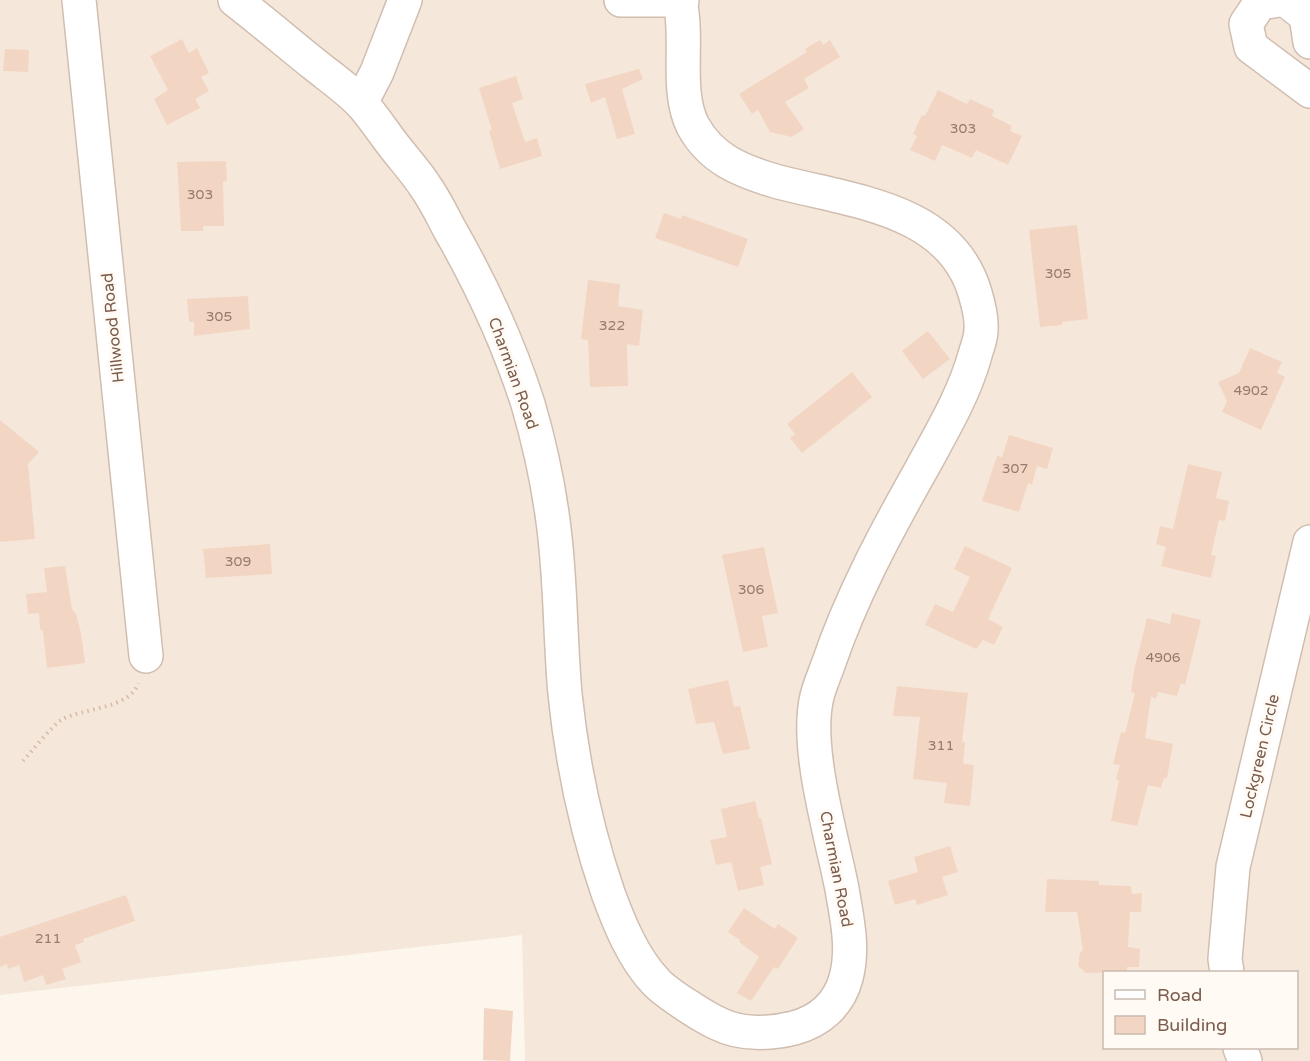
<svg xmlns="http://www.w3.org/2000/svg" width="1310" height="1061" viewBox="0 0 1310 1061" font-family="'Varela Round',sans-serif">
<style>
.residential{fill:#f5e8da;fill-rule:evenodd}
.building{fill:#f3d5c3}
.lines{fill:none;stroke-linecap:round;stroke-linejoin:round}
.minor-casing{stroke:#d1beb0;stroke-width:36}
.path{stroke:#d9b8a5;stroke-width:4;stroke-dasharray:1.5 4.5;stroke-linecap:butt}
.minor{stroke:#fff;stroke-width:33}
.labels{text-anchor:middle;stroke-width:6;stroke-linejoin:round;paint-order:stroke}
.number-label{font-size:14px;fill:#987a6a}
.street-label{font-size:16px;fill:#7a5c4d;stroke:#fffaf3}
</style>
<rect width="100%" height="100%" fill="#fdf6ec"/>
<path class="residential" d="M0 0H1310V1061H525L522 935 0 995ZM1104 972H1296V1048H1104Z"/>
<g class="building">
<path d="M182 39 189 53 197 48 209 73 201 77 209 91 195 99 200 108 167 125 154 99 168 90 150 56Z"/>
<path d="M820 40 823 45 830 40 840 57 804 79 809 88 785 102 804 129 792 137 770 132 758 110 752 114 739 94 807 52 805 49Z"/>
<path d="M5 49 29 50 28 72 3 71Z"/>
<path d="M639 69 643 79 622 89 635 134 617 139 605 97 591 103 585 84Z"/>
<path d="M516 76 523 99 512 103 525 142 537 138 542 156 500 169 489 131 492 130 479 88Z"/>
<path d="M938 90 967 104 970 99 994 110 992 116 1012 126 1010 131 1022 136 1008 165 976 150 972 158 942 145 935 161 910 150 917 136 913 134 922 115 925 116Z"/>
<path d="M226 161 227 181 223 182 224 226H203V231H181L177 162Z"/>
<path d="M664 213 681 219 682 215 748 239 738 267 655 238Z"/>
<path d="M1077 225 1088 319 1062 322V325L1040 327 1029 230Z"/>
<path d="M588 280 620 284 618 306 643 310 639 346 627 344 628 386 590 387 588 340 581 339Z"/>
<path d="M248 296 250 329 194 336V322H189L187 299Z"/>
<path d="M928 331 950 359 923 379 902 351Z"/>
<path d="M1250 348 1282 362 1277 373 1285 377 1261 430 1222 412 1227 401 1218 382 1239 373Z"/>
<path d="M852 372 872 397 802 453 790 438 795 434 787 424Z"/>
<path d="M0 420 39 452 28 464 35 539 0 542Z"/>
<path d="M1009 435 1053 448 1047 469 1037 466 1032 485 1028 483 1019 512 982 501 997 456 1002 457Z"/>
<path d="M1188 464 1222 472 1216 498 1229 501 1225 521 1219 520 1211 555 1216 556 1211 578 1161 566 1166 547 1156 544 1160 526 1173 529Z"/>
<path d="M270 544 272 574 206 578 203 549Z"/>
<path d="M965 546 1012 568 988 619 1003 627 994 645 983 640 976 649 925 625 935 604 953 612 970 577 954 569Z"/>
<path d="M764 547 778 613 762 616 768 647 743 652 722 555Z"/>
<path d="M65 566 72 609 76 614 81 633 85 663 47 668 43 631 40 629 39 613 28 614 26 594 47 592 44 568Z"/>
<path d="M1172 613 1201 620 1185 685 1181 683 1177 696 1158 692 1156 698 1151 697 1145 738 1173 744 1167 778H1164L1161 788 1148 785 1137 826 1111 821 1119 780 1116 779 1120 765 1113 764 1121 732 1125 733 1135 693 1131 692 1134 670 1147 618 1170 624Z"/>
<path d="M728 680 734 707 740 706 750 749 723 754 714 722 696 724 688 689Z"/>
<path d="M897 686 968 693 962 742H965L963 764 974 765 970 806 944 803 947 783 913 779 920 717 893 716Z"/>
<path d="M755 801 759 818H761L772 864 760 867 764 885 738 891 731 862 716 865 710 840 727 837 721 809Z"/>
<path d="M950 846 958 872 942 877 948 895 917 905 915 899 895 905 888 881 918 872 914 857Z"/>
<path d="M1047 879 1099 881V885L1131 886 1132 894 1142 893 1141 912H1130L1128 947 1140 949 1139 967H1127V972L1086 973 1078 966 1080 953 1083 950 1077 912H1045Z"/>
<path d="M126 895 135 921 83 939 84 942 75 945 81 962 62 969 66 979 46 985 43 975 24 982 19 965 8 969 7 964 0 967V937Z"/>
<path d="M744 908 775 929 778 924 798 938 778 969 774 967 751 1001 737 993 759 957 739 942 740 940 728 932Z"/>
<path d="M484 1008 513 1011 510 1061 483 1060Z"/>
</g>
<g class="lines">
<defs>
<g id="minor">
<path d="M79 0 146 656"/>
<path d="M235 0C262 21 288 43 314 64 330 77 349 90 363 105 374 118 384 133 394 146 404 159 416 172 425 186 435 200 442 215 450 230 481 284 509 345 528 404 540 445 549 487 554 529 561 584 560 639 565 694 572 762 586 829 608 893 619 923 633 958 656 982 666 993 705 1018 719 1024 741 1035 771 1034 794 1028 820 1021 839 1004 846 978 854 948 847 919 842 889 832 837 806 752 816 701 818 689 824 676 828 665 851 597 886 532 921 470 941 433 964 395 975 355 977 347 981 339 981 330 982 319 978 303 975 293 950 207 848 201 775 181 741 171 711 159 693 126 675 91 689 41 680 1"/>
<path d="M621 0H682"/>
<path d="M1279 0 1260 3 1246 24 1251 47 1310 91"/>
<path d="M1286 0 1306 16 1310 42"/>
<path d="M361 103 377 72 405 0"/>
<path d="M1227 972 1225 959 1233 867 1310 542"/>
<path d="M1240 1048 1245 1061"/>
</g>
</defs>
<use href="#minor" class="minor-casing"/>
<path class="path" d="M23 761C32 751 52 726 61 720 81 708 131 709 138 683"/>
<use href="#minor" class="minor"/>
</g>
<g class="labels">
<g class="number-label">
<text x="963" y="133">303</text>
<text x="200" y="199">303</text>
<text x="1058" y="278">305</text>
<text x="219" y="321">305</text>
<text x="612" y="330">322</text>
<text x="1251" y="395">4902</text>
<text x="1015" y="473">307</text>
<text x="238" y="566">309</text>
<text x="751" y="594">306</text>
<text x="1163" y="662">4906</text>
<text x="941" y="750">311</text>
<text x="48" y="943">211</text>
</g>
<g class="street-label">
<text transform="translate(112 328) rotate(-96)" y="6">Hillwood Road</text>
<text transform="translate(514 373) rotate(70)" y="6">Charmian Road</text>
<text transform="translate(1259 756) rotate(-77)" y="6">Lockgreen Circle</text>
<text transform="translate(837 869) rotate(79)" y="6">Charmian Road</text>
</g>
</g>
<rect x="1103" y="971" width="195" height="78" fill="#fffaf3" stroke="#cabbb1" stroke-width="1.5"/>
<rect x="1115" y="990" width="30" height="9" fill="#ffffff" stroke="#cabbb1" stroke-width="1.5"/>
<text x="1157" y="1001" font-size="18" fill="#7a5c4d">Road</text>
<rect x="1115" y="1016" width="30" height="18" fill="#f3d5c3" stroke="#cabbb1" stroke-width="1.5"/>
<text x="1157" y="1031" font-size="18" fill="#7a5c4d">Building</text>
</svg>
